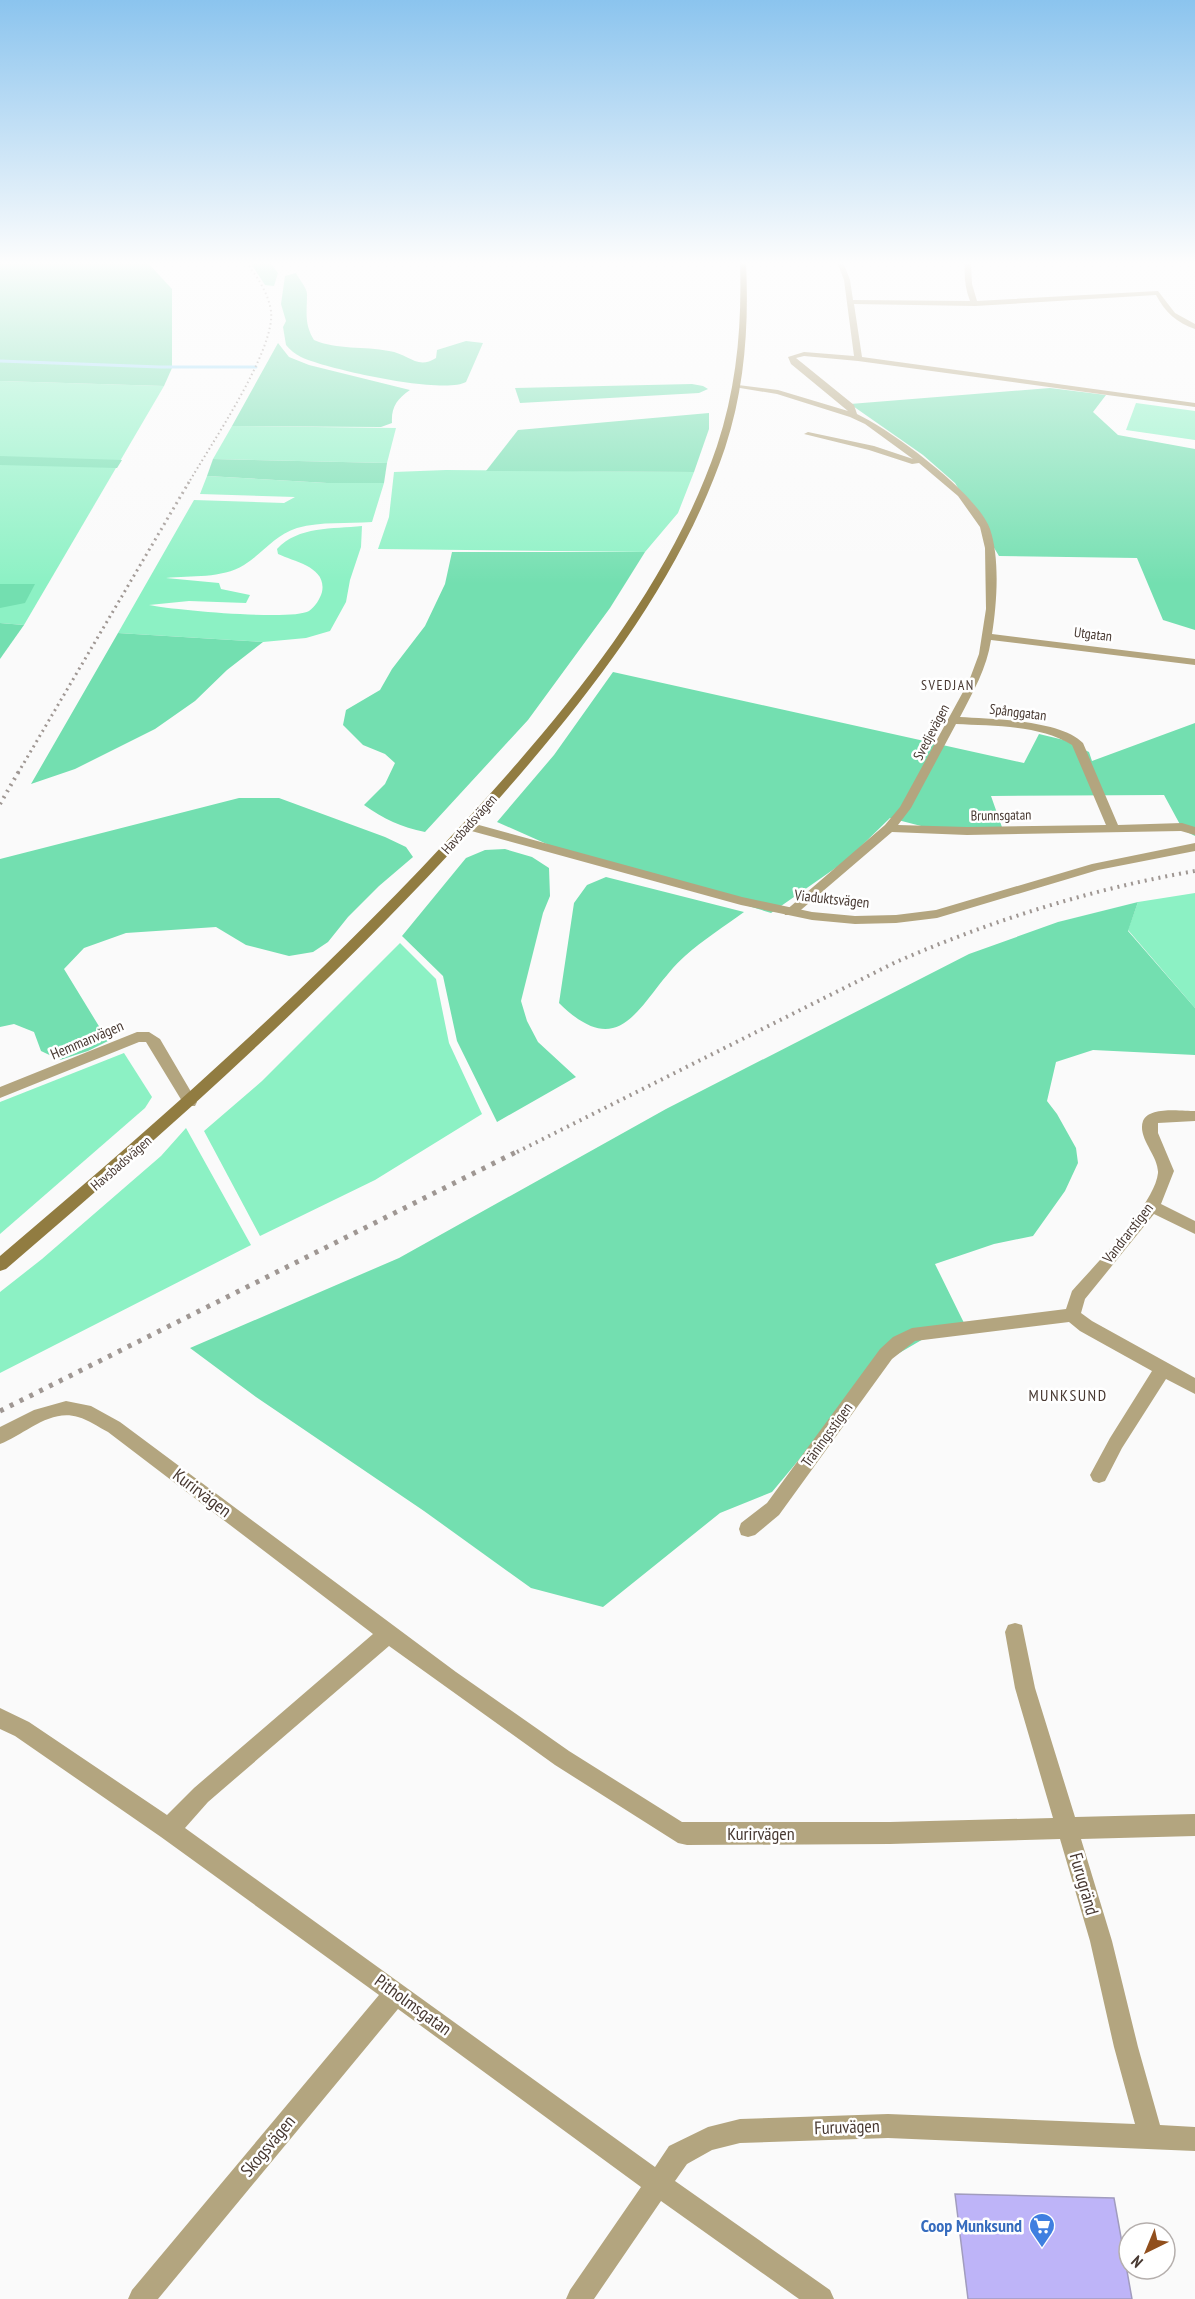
<svg xmlns="http://www.w3.org/2000/svg" width="1195" height="2299" viewBox="0 0 1195 2299" font-family="'PT Sans Narrow',sans-serif">
<style>
.green{fill:#8cf1c4}
.forest{fill:#73dfb0}
.lines{fill:none;stroke-linecap:round;stroke-linejoin:round}
.stream{stroke:#9fdcf7;stroke-width:3}
.building{fill:#beb4f8;stroke:#a19cbe;stroke-width:1.5}
.minor{fill:#b3a57f;fill-rule:evenodd}
.tertiary{fill:#b3a57f;fill-rule:evenodd}
.secondary{fill:#917c41;fill-rule:evenodd}
.rail-far3{stroke:#9f9793;stroke-width:2;stroke-dasharray:1.5 3;stroke-linecap:butt}
.rail-far2{stroke:#9f9793;stroke-width:3;stroke-dasharray:2 4;stroke-linecap:butt}
.rail-far1{stroke:#9f9793;stroke-width:4;stroke-dasharray:2 5;stroke-linecap:butt}
.rail{stroke:#9f9793;stroke-width:5;stroke-dasharray:4 7;stroke-linecap:butt}
.labels{text-anchor:middle;stroke-width:5;stroke-linejoin:round;paint-order:stroke}
.far-street-label{font-size:14px;fill:#473831;stroke:#fff}
.far-neighbourhood-label{font-size:14px;letter-spacing:1.5px;fill:#473831;stroke:#fff}
.street-label{font-size:15px;fill:#473831;stroke:#fff}
.neighbourhood-label{font-size:16px;letter-spacing:1.5px;fill:#473831;stroke:#fff}
.near-street-label{font-size:18px;fill:#473831;stroke:#fff}
.near-shop-label{font-size:18px;font-weight:bold;fill:#366cbe;stroke:#fff;text-anchor:end}
</style>
<rect width="100%" height="100%" fill="#fafafa"/>
<g class="green">
<path d="M0 381 164 386 24 625 0 623Z"/>
<path d="M1136 403 1195 411V440L1126 430Z"/>
<path d="M232 426 396 428 387 463 213 459Z"/>
<path d="M446 470 694 472 678 513 645 552 378 549 389 517 394 472Z"/>
<path d="M207 476 327 483H384L372 522C347 524 322 521 297 528 275 535 263 553 244 565 221 579 192 575 166 578L219 583 221 589 250 595 246 603 189 601 149 605C173 610 292 621 309 611 315 607 320 599 322 592 327 567 295 562 278 554L277 549C298 526 333 529 362 526L361 547 350 580 346 602 330 631 306 638 263 642 118 633 194 500 284 503 295 497 200 494Z"/>
<path d="M1195 893V1008L1128 930 1138 902Z"/>
<path d="M400 943 436 979 449 1043 482 1114 375 1180 260 1236 204 1131 262 1081Z"/>
<path d="M124 1053 152 1097 145 1108 0 1234V1102Z"/>
<path d="M186 1128 251 1245 0 1373V1292L42 1259 161 1156Z"/>
</g>
<g class="forest">
<path d="M0 262H147L172 289V368L164 386 0 381Z"/>
<path d="M250 262H270L278 273 274 286 265 285Z"/>
<path d="M296 273C299 279 307 288 307 294 307 312 304 324 314 340 337 350 364 346 389 351 409 354 417 370 436 358L437 350 466 341 483 343 466 382C444 395 326 369 301 357 295 354 290 350 286 345L283 327 286 321 281 304 285 276Z"/>
<path d="M278 343 289 357 309 365 410 390C397 399 391 407 392 423L381 427 232 426Z"/>
<path d="M692 384 703 386 708 389 699 393 520 403 515 388Z"/>
<path d="M1050 388 1106 395 1093 412 1118 435 1195 449V630L1163 620 1137 558 999 556 955 483 923 455 850 404Z"/>
<path d="M709 413V429L694 472 486 471 518 430Z"/>
<path d="M0 456 122 460 117 468 0 465Z"/>
<path d="M213 459 387 463 384 483H327L207 476Z"/>
<path d="M452 552H645L610 608 528 720 425 832C401 827 384 819 364 805L385 784 395 763 385 754 363 745 343 725 346 710 380 690 392 669 425 626 445 584Z"/>
<path d="M0 584H35L25 603 0 608Z"/>
<path d="M0 623 24 625 0 659Z"/>
<path d="M118 633 263 642 227 670 195 701 155 729 75 769 31 784Z"/>
<path d="M613 672 1024 763 1039 734 1064 740 1089 752 1092 761 1195 723V836L1183 830 1164 795 991 796 1003 830 925 827 890 818 847 860 771 913 549 845 497 822 554 755Z"/>
<path d="M239 798H279L385 837 406 847 413 857 379 886 348 917 328 942 313 952 289 956 246 945 216 927 126 933 84 948 64 969 108 1041 88 1051 60 1060 41 1051 34 1032 14 1024 0 1027V859Z"/>
<path d="M505 849 532 857 549 868 550 896 543 913 521 1001 527 1021 538 1042 576 1077 497 1122 457 1041 443 976 402 936 466 858 485 850Z"/>
<path d="M606 877 744 912C725 926 703 940 685 956 641 995 625 1068 559 1003L574 903 587 885Z"/>
<path d="M1138 902 1128 931 1195 1008V1055L1093 1050 1056 1062 1047 1101 1057 1114 1076 1148 1078 1163 1065 1191 1033 1236 994 1244 935 1264 965 1325 937 1331 877 1366 772 1492 720 1513 603 1607 531 1588 424 1511 256 1397 190 1348 399 1258 666 1109 969 954 1058 922Z"/>
</g>
<g class="lines">
<path class="stream" d="M0 361 160 367H256"/>
</g>
<path class="building" d="M955 2194 1114 2198 1132 2299H968Z"/>
<g class="lines">
<g class="minor">
<path d="M837 262H843L850 280 853 300 970 301C965 288 964 276 965 262H971L972 284 977 301 1158 291 1175 313 1195 324V329C1177 323 1165 312 1156 295L975 306 854 304 862 357 1195 403V407L858 361 804 356 796 358 854 405 857 414C891 430 977 493 990 529 1000 558 997 603 992 634L1195 659V665L991 640C987 668 973 692 960 717 991 719 1061 720 1083 743L1118 825 1182 823 1195 827V835L1181 831 967 835 892 832 795 915H785L784 912 885 825 900 807 969 681 979 654 986 609 985 548 980 527 958 496 919 463 912 464 869 450 804 434 808 432 874 446 913 459 865 424 850 417 777 394 734 387 738 385 778 390 848 411 791 364 788 357 804 352 854 356 844 280ZM956 724C993 726 1040 725 1072 745L1106 825 967 827 898 825 911 808Z"/>
<path d="M137 1032H149L160 1039 197 1102 195 1106H185L146 1042H139L0 1098V1087Z"/>
<path d="M1195 1111V1121L1158 1123V1133L1174 1171 1161 1204 1195 1221V1234L1154 1214 1085 1299 1081 1313 1092 1321 1195 1378V1394L1166 1379 1122 1448 1105 1481 1099 1483 1093 1481 1090 1475 1110 1438 1152 1371 1080 1331 1069 1322 915 1341 892 1359 779 1515 755 1535 748 1537 741 1535 739 1529 741 1523 767 1503 880 1349 893 1337 912 1328 1066 1309 1072 1291C1094 1266 1155 1204 1158 1173 1159 1156 1137 1138 1143 1121 1149 1106 1182 1111 1195 1111Z"/>
<path d="M66 1401 91 1406 120 1422 456 1672 569 1751 682 1822H890L1053 1818 1015 1688 1005 1632 1008 1625 1015 1623 1022 1625 1035 1688 1075 1817 1195 1814V1836L1081 1839 1112 1941 1138 2047 1160 2125 1195 2127V2151L888 2138 740 2143 712 2150 687 2164 675 2181 830 2290 834 2299H799L661 2201 594 2299H566L570 2290 641 2187 398 2009 158 2299H128L132 2290 379 1995 161 1837 15 1736 0 1729V1708L29 1722 167 1815 194 1788 373 1634 108 1432C98 1427 89 1420 78 1417 50 1408 24 1435 0 1444V1427L34 1410ZM389 1646 555 1765 678 1843 687 1845 890 1844 1060 1839 1090 1941 1114 2047 1135 2124 888 2114 740 2119 708 2127 669 2146 655 2167 185 1828 208 1802Z"/>
</g>
<path class="tertiary" d="M468 822 742 897 812 912 855 916 896 915 936 910 1092 864 1195 843V851L1098 870 937 918 896 923 855 924 812 920 741 905 464 829V823Z"/>
<path class="secondary" d="M740 262H746C749 325 745 387 725 448 676 593 573 716 472 829 328 988 168 1130 6 1269L0 1271V1256C164 1117 324 976 469 817 568 709 669 587 717 446 737 386 742 325 740 262Z"/>
<path class="rail-far3" d="M188 484C209 447 276 350 271 311 268 292 257 277 246 262"/>
<path class="rail-far2" d="M18 773 189 482"/>
<g class="rail-far1">
<path d="M0 804 19 771"/>
<path d="M517 1152 896 962C993 920 1091 889 1195 871"/>
</g>
<path class="rail" d="M0 1411 520 1150"/>
</g>
<linearGradient id="sky" x2="0" y2="1"><stop stop-color="#8bc4ee"/><stop offset="0.45" stop-color="#fdfdfd"/><stop offset="1" stop-color="#fdfdfd" stop-opacity="0"/></linearGradient>
<rect width="1195" height="584" fill="url(#sky)"/>
<defs>
<symbol id="supermarket-pin" viewBox="-11 -11 22 30"><path d="M0 17L-7.5 6A9.5 9.5 0 1 1 7.5 6Z" fill="#3f7fe0" stroke="#fff"/><path d="M-6-5.5h2.5l.6 2H6L4.5 2H-2.5L-4.4-4H-6ZM-1.5 3.2a1.3 1.3 0 1 0 .1 0ZM3 3.2a1.3 1.3 0 1 0 .1 0Z" fill="#fff"/></symbol>
</defs>
<g fill-rule="evenodd">
<use href="#supermarket-pin" x="1027" y="2211" width="30" height="40"/>
</g>
<g class="labels">
<g class="far-street-label">
<text transform="translate(1093 634) rotate(7)" y="5">Utgatan</text>
<text transform="translate(1018 712) rotate(7)" y="5">Spånggatan</text>
<text transform="translate(931 732) rotate(-62)" y="5">Svedjevägen</text>
<text transform="translate(1001 815) rotate(-1)" y="5">Brunnsgatan</text>
<text transform="translate(469 824) rotate(-48)" y="5">Havsbadsvägen</text>
<text transform="translate(121 1163) rotate(-41)" y="5">Havsbadsvägen</text>
</g>
<g class="far-neighbourhood-label">
<text x="948" y="690">SVEDJAN</text>
</g>
<g class="street-label">
<text transform="translate(832 899) rotate(6)" y="5">Viaduktsvägen</text>
<text transform="translate(87 1040) rotate(-23)" y="5">Hemmanvägen</text>
<text transform="translate(1128 1233) rotate(-52)" y="5">Vandrarstigen</text>
<text transform="translate(827 1435) rotate(-54)" y="5">Träningsstigen</text>
</g>
<g class="neighbourhood-label">
<text x="1068" y="1401">MUNKSUND</text>
</g>
<g class="near-street-label">
<text transform="translate(202 1493) rotate(37)" y="6">Kurirvägen</text>
<text x="761" y="1840">Kurirvägen</text>
<text transform="translate(1084 1884) rotate(74)" y="6">Furugränd</text>
<text transform="translate(413 2005) rotate(36)" y="6">Pitholmsgatan</text>
<text transform="translate(847 2127) rotate(-2)" y="6">Furuvägen</text>
<text transform="translate(268 2146) rotate(-50)" y="6">Skogsvägen</text>
</g>
<g class="near-shop-label">
<text x="1022" y="2232">Coop Munksund</text>
</g>
</g>
<g transform="translate(1147 2251) rotate(223)"><circle r="28" fill="#ffffff" stroke="#b5afad" stroke-width="1.5"/>
<path d="M0-4.5L10 22L0 15L-10 22Z" fill="#914f1d"/>
<text y="-9" font-size="16" font-weight="bold" text-anchor="middle" fill="#473831">N</text>
</g>
</svg>
